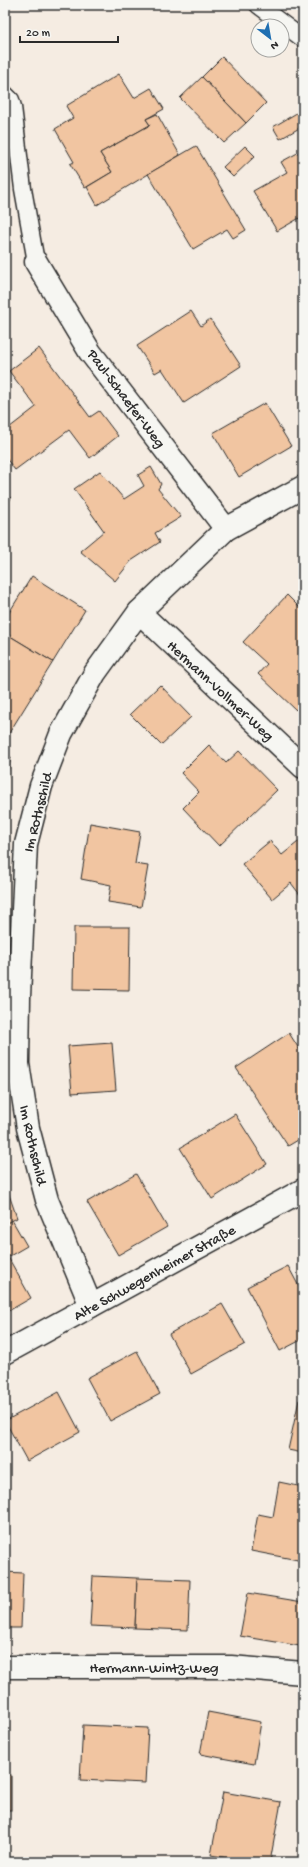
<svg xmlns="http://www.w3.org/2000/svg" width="308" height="1867" viewBox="0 0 308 1867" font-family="'Gochi Hand',sans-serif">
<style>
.building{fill:#f1c5a1;stroke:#2b2b2b}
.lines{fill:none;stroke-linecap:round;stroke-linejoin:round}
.service-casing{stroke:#2b2b2b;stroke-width:19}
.minor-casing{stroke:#2b2b2b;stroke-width:25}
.service{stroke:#f6f6f2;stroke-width:16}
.minor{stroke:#f6f6f2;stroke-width:22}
.labels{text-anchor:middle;stroke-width:3.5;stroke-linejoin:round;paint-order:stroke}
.street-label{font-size:15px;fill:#2b2b2b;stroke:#f6f6f2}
</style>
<rect width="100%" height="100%" fill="#f5ece2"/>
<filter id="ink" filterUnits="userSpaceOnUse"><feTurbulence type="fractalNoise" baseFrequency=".025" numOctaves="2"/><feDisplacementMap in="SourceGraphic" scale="8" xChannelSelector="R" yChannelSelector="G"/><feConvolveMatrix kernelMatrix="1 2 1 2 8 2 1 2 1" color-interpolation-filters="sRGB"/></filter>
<g filter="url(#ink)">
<g class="building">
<path d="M222 57 266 103 246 123 202 77Z"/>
<path d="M119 74 134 98 151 88 164 109 146 119 150 125 100 153 112 172 85 188 70 164 74 162 55 129 73 118 66 106Z"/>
<path d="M202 77 246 123 224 143 180 98Z"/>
<path d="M300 111 303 116V126L280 139 273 127Z"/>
<path d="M157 114 180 155 97 205 87 187 112 172 100 153 150 125 146 119Z"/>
<path d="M196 146 246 230 233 238 227 229 193 249 148 174Z"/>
<path d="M245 146 255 156 233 177 223 167Z"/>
<path d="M303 150V216L277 231 253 191 287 172 281 162Z"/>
<path d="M191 311 201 326 210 319 241 366 184 403 162 369 155 373 137 346Z"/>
<path d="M39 348 90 417 99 411 118 436 90 458 69 430 15 470 5 457V431L36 407 9 371Z"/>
<path d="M265 403 291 446 239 477 213 433Z"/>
<path d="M151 467 161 484 158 489 181 517 155 533 160 542 131 561 115 581 80 551 104 531 74 489 100 471 124 499 144 486 138 475Z"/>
<path d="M5 495 11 498 5 509Z"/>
<path d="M32 576 85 610 53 662 5 633V619Z"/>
<path d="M287 595 303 611V703L296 710 258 674 267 664 243 642Z"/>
<path d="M5 633 53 662 6 738 5 737Z"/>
<path d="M160 685 191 717 161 745 130 714Z"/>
<path d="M209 745 226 763 239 751 277 790 219 846 183 808 199 792 181 773Z"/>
<path d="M5 756 11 757 5 785Z"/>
<path d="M90 823 140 832 135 864 148 866 141 907 108 902 111 885 81 879Z"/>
<path d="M303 838V894L301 896 291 883 272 899 242 864 270 841 282 855Z"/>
<path d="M74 927H130L129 990 73 989Z"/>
<path d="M289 1033 303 1055V1137L288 1146 236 1068Z"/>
<path d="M112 1043 116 1090 72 1093 68 1046Z"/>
<path d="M235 1114 267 1164 212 1199 180 1148Z"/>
<path d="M136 1174 167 1227 118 1255 87 1202Z"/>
<path d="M5 1183 17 1218 5 1224Z"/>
<path d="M12 1220 27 1246 8 1257 31 1298 5 1313V1224Z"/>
<path d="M288 1266 303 1294V1339L280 1351 247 1287Z"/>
<path d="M222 1304 245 1344 191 1374 169 1334Z"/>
<path d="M137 1351 160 1394 110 1421 87 1378Z"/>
<path d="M59 1392 80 1432 27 1461 5 1421Z"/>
<path d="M299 1400 303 1401V1453L288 1450Z"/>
<path d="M279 1482 303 1487V1561L251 1551 258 1514 273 1517Z"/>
<path d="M5 1572 23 1573 21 1628H5Z"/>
<path d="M93 1576 137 1578 135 1628 90 1626Z"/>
<path d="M137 1578 190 1580 188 1630 135 1628Z"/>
<path d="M248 1593 303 1602V1625L300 1646 240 1636Z"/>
<path d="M208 1712 261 1722 254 1764 200 1754Z"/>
<path d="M83 1725 148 1728 145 1783 80 1780Z"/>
<rect x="5" y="1775" width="6" height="35"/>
<path d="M223 1792 281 1802 270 1862H249L211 1855Z"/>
</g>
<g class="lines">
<defs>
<g id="service">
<path d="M258 5 303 39"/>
<path d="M5 94 11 100 13 107 23 189 36 262"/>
</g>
<g id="minor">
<path d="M36 262 90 352 226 529"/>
<path d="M139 612 303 767"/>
<path d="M91 1306 47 1200 28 1128 18 1064 19 997 26 844 41 786 61 734 95 673 139 612 226 529 303 487"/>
<path d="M5 1353 303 1190"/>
<path d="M5 1667H231L303 1673"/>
</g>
</defs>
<use href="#service" class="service-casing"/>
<use href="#minor" class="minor-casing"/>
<use href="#service" class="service"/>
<use href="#minor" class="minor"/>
</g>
</g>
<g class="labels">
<g class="street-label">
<text transform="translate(127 398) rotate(53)" y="5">Paul-Schaefer-Weg</text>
<text transform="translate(221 690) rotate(43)" y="5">Hermann-Vollmer-Weg</text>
<text transform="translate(37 812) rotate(-76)" y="5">Im Rothschild</text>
<text transform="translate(34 1145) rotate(77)" y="5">Im Rothschild</text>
<text transform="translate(154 1272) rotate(-29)" y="5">Alte Schwegenheimer Straße</text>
<text x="154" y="1672">Hermann-Wintz-Weg</text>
</g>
</g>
<rect width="308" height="1867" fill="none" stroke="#f6f6f2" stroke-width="20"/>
<rect x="10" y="10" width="288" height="1847" fill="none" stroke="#2b2b2b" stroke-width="1.5" filter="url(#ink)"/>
<g transform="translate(270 38) rotate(149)"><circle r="19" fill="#f6f6f2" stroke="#a5a5a2"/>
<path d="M0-3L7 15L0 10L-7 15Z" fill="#1f6fb2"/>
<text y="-6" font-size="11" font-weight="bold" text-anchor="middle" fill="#2b2b2b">N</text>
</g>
<path d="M20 36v6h98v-6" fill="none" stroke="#2b2b2b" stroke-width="2"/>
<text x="26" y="36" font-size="12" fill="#2b2b2b" stroke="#f6f6f2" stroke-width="3" paint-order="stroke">20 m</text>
</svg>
